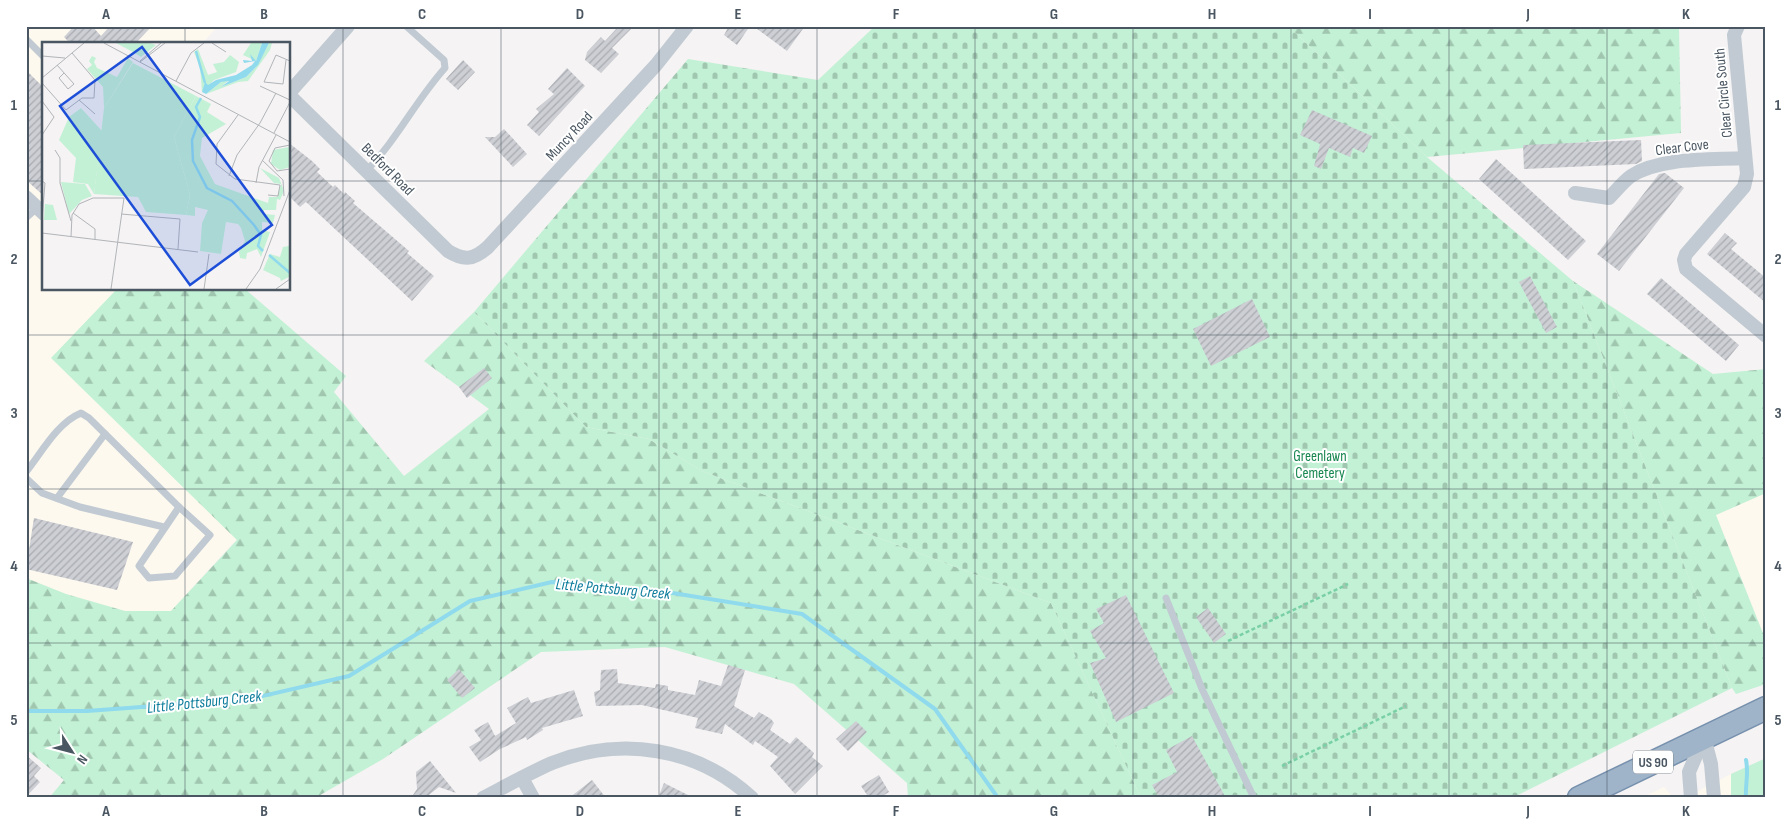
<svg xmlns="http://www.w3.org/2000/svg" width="1792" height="824" viewBox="0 0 1792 824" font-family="'Sofia Sans Condensed',sans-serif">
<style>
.commercial{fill:#fdf9ef}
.grass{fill:#c3f1d5}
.forest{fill:url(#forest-firs)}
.cemetery{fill:url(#cemetery-stones)}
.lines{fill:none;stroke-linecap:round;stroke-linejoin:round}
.stream{stroke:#90daee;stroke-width:4}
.building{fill:url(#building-hatch)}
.trunk-casing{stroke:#7690ad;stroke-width:25}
.path{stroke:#7ad0a6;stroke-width:2.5;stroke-dasharray:4 2.5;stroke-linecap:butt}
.service{stroke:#c1cad2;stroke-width:7}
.minor{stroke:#c1cad2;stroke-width:14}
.trunk{stroke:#9fb4c9;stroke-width:22}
.grid{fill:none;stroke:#4a5661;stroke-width:1;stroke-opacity:0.55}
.labels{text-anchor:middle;stroke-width:4;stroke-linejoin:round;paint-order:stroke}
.shield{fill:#fff;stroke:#808990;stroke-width:1}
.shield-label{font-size:14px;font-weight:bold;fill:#4a5661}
.street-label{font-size:15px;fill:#4a5661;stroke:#fff}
.park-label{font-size:15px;fill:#17864f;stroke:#fff}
.water-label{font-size:16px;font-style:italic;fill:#0c7c9b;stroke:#fff}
.inset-river{fill:none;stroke:#90daee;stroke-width:2.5}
.inset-road{fill:none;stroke:#b1b4b9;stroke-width:1}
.view{fill:#1d4ed8;fill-opacity:0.15;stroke:#1d4ed8;stroke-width:2.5}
.inset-edge{fill:none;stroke:#4a5661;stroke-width:2.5}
.neatline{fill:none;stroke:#4a5661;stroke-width:2}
.grid-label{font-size:16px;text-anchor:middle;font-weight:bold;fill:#4a5661}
</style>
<defs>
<pattern id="forest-firs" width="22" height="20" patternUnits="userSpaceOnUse" patternTransform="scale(1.25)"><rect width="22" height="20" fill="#c3f1d5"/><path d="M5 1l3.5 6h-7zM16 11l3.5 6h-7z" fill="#a0c6b0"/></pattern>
<pattern id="cemetery-stones" width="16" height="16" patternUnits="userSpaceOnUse" patternTransform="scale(1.25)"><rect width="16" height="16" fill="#c3f1d5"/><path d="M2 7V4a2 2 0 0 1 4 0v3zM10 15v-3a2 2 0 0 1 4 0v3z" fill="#a0c6b0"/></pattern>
<pattern id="building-hatch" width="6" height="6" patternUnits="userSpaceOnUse" patternTransform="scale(1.25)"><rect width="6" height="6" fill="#cdcfd5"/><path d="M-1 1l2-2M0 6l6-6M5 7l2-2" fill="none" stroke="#a8abb0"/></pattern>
</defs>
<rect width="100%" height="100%" fill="#f5f3f3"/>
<g class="commercial">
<path d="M26 26H218L202 44H44V289H117L52 358 237 539 171 611H125L66 594 26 578Z"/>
<path d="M1766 493V641L1716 515Z"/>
<path d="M1731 774V798H1685Z"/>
<path d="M1664 787 1674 798H1641Z"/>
</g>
<path class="grass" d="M1766 758V798H1731V774Z"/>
<g class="forest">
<path d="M1288 26H1679L1681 133 1427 157Z"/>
<path d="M1573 281 1713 374 1766 369V493L1716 515 1766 641V684L1736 694 1732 688Z"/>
<path d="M117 289H245L346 376 334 392 404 476 489 409 424 361 474 312 586 427 649 439 702 471 1051 603 1141 798H908L907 783 794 684 665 647 541 652 383 759 315 798H49L64 780 26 749V578L66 594 125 611H171L237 540 51 358Z"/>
</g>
<path class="cemetery" d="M875 26H1288L1427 157 1573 281 1732 688 1512 798H1141L1051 603 702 471 649 439 586 427 474 312 688 59 818 80Z"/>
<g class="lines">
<g class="stream">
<path d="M26 711H87L250 699 349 676 470 601 552 582 660 591 802 614 935 709 998 798"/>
<path d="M1746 760C1749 774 1745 784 1746 798"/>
</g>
</g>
<g class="building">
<path d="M74 26H92L101 36 110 26H152L135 44H71L64 37Z"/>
<path d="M619 26H634L612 48 619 54 601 73 585 60 587 52 601 37 605 41Z"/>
<path d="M729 26H750L737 45 724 35Z"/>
<path d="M753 26H805L787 51Z"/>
<path d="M463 60 475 72 458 90 446 79Z"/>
<path d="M567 68 585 86 539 136 527 125 539 112 536 109 554 94 548 89Z"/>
<path d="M26 70 44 88V196L26 180Z"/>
<path d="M1312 110 1372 136 1364 153 1353 148 1350 157 1329 148 1321 169 1314 166 1320 144 1300 135Z"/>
<path d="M504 129 527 154 513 167 485 137H495Z"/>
<path d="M1641 140 1642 161 1636 164 1524 169 1523 145Z"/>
<path d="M289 143 312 161 320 169 317 172 333 187 335 185 344 194 345 192 355 201 353 203 409 251 407 253 434 276 412 301 306 202 300 207 289 196Z"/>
<path d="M1496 159 1586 241 1568 260 1479 179Z"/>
<path d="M1665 173 1684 188 1619 271 1597 254 1659 174Z"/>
<path d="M1725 233 1737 243 1731 249 1766 278V303L1707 254Z"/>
<path d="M1530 276 1557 327 1546 333 1519 282Z"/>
<path d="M1661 278 1739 345 1726 361 1647 294Z"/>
<path d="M1252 299 1270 337 1211 366 1193 329Z"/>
<path d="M484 368 492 378 467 398 459 387Z"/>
<path d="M34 518 133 542 117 590 26 569Z"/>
<path d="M1126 595 1174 693 1116 722 1090 663 1106 658 1090 631 1104 623 1096 609Z"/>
<path d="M1208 608 1226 634 1214 643 1196 617Z"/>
<path d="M728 665 745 670 734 706 754 718 759 712 771 719 774 723 770 730 790 744 796 737 814 753 812 757 823 766 795 794 770 766 778 757 755 741 753 745 725 724 722 734 695 728 698 718 642 705 596 706 594 692 600 690 601 670 617 669 618 683 655 688 656 684 668 686V690L695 695 699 680 721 686Z"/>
<path d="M459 669 475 688 462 698 447 680Z"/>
<path d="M574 690 583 716 542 728 543 730 527 740 526 737 500 749 480 762 469 747 481 740 474 730 488 722 495 736 516 723 507 708 528 697 531 703Z"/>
<path d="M856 721 867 732 848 751 836 739Z"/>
<path d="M1192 736 1226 798H1159L1152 785 1177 772 1166 750Z"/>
<path d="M26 755 41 768 34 776 40 782 26 797Z"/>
<path d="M430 761 456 793 439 787 425 798H411L417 789 416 772Z"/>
<path d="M879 775 889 792 879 798H869L861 786Z"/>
<path d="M592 780 606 798H569Z"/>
<path d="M664 783 694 798H658Z"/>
</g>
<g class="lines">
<defs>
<path id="trunk" d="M1579 798 1766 708"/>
</defs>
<use href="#trunk" class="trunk-casing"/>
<g class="path">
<path d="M1228 641 1348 584"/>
<path d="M1282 766 1406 706"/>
</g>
<g class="service">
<path d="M26 39 44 57"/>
<path d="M366 171C397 140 416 100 445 68L444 60 406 26"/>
<path d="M26 218 37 208"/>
<path d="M26 472C42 452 57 423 81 413L89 418 179 507"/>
<path d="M26 478 42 493 80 507 164 527"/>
<path d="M57 498 105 434"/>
<path d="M179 507 210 535 175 576 149 578 139 566Z"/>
<path d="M1166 598 1202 689 1254 798"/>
</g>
<g class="minor">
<path d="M1738 26 1734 35 1747 174 1744 187 1686 254 1684 260 1686 269 1766 336"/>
<path d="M289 93 348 26"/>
<path d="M289 95 448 251C464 261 474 260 488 247L656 65 687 26"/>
<path d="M1575 193 1609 198C1616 191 1623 182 1631 176 1660 157 1710 160 1745 158"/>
<path d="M26 197 44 214"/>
<path d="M1704 737 1711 764 1714 798"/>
<path d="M522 778 533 798"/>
<path d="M483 798C506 786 529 773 552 763 621 736 697 747 752 798"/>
<path d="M1691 798 1689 772 1704 737"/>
</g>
<use href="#trunk" class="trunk"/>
</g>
<path class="grid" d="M185 26V44M343 26V798M501 26V798M659 26V798M817 26V798M975 26V798M1133 26V798M1291 26V798M1449 26V798M1607 26V798M26 181H44M289 181H1766M185 289V798M26 335H1766M26 489H1766M26 643H1766"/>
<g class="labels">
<rect class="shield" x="1633" y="750.5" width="40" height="23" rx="4"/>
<g class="shield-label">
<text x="1653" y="767">US 90</text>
</g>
<g class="street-label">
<text transform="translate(1723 93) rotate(-95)" y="5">Clear Circle South</text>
<text transform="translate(569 136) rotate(-47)" y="5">Muncy Road</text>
<text transform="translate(1682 147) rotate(-7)" y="5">Clear Cove</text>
<text transform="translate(388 169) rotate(45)" y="5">Bedford Road</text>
</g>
<g class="park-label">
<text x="1320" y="461">Greenlawn<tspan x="1320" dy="17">Cemetery</tspan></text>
</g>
<g class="water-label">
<text transform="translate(613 588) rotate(5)" y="6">Little Pottsburg Creek</text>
<text transform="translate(204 701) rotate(-6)" y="6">Little Pottsburg Creek</text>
</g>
</g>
<g transform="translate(42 42)">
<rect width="248" height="248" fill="#f5f3f3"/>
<path d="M108 1 114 3 99 15 91 10ZM247 105 248 125 238 128 229 122 231 108Z" fill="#c3f1d5"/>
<path d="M156 7 166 33 175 30 171 22 182 20 188 13 197 20 194 30 172 38 160 50 158 25 152 10ZM50 14 54 16 52 20 55 26 75 35 86 16 91 20 62 66 61 45 45 27 50 23 47 19ZM154 54 169 62 165 70 184 82 160 96 158 114 173 142 226 161 227 155H235L239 142 232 141 218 126 237 136 242 149 238 158 235 157 234 168H222V172L233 173 231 181 220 180V188L228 190 219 215 215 207 205 211 204 217 198 216 197 210 203 199 199 186 196 182 184 180 179 212 158 209 160 181 166 168 153 165V174L144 173 148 153 132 95ZM39 66 60 89 52 152 46 142 31 140 34 116 17 98 27 75ZM3 162 11 163 15 178H2ZM247 204V235L239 239 238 236 221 228 228 212 238 215 241 205Z" fill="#c3f1d5"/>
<path d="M209 1H220L214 19 201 13ZM227 1H230L228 8 206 39 196 40 164 52 179 40 187 38 179 45 204 35 214 25Z" fill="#c3f1d5"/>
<path d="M74 1H108L91 10ZM91 21 154 54 132 95 148 153 144 173 104 170 96 155 52 152 62 66Z" fill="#c3f1d5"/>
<path d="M19 140 43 142 50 154 40 158 27 172Z" fill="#c3f1d5"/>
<path d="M220 1H227L216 23 204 35 179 45 187 39 179 40 164 52 160 50 163 40 166 43 174 38 194 33 210 23 213 19 202 21 201 18 210 19 208 12 214 19Z" fill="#90daee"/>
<path class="inset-river" d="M154 9 163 41M159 56 154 65 158 75 150 98 151 119 165 146 190 159 212 183 219 193 216 204 221 209M227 213 248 231"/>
<path class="inset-road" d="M62 1 248 100M170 1 184 10M0 14 23 16M244 18 241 42 222 40 234 13 248 19M98 19 119 1M98 20 123 1M15 23 32 42 26 47 17 36 22 31M0 36 42 1M134 39 149 11 162 1M0 41 24 68 40 56H52L53 38 30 11M218 44 248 58M37 58 53 72M0 59 12 75 0 93M196 73 175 102 174 122 193 137 238 143 236 154 226 153M232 91 248 60M248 103 233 106 227 119 235 129 248 127M13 108 18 116V141L29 179M220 118 241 138 242 154M187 134 195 113 218 81 234 51M0 139 3 141 0 178M214 141 217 125 234 93M31 171 53 187V198M79 172 138 177 136 207M0 191 156 210M29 195 30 173 37 162 51 156H82L69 247M162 247 167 212M204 247 218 227 248 148M234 247 248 237"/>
<path class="view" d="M100 5 230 183 148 243 18 64Z"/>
<rect width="248" height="248" class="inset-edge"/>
</g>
<rect width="1792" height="824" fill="none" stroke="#ffffff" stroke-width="55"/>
<g transform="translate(72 752) rotate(126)" stroke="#ffffff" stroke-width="4" paint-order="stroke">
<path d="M0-4L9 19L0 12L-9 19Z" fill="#4a5661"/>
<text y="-8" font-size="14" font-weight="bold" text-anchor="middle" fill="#4a5661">N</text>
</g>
<rect x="28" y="28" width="1736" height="768" class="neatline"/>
<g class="grid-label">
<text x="106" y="19">A</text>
<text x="264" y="19">B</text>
<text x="422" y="19">C</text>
<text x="580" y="19">D</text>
<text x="738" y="19">E</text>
<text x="896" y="19">F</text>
<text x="1054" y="19">G</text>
<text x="1212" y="19">H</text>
<text x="1370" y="19">I</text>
<text x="1528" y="19">J</text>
<text x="1686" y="19">K</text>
<text x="14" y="110">1</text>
<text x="1778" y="110">1</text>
<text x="14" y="264">2</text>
<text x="1778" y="264">2</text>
<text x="14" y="418">3</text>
<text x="1778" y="418">3</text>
<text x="14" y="571">4</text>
<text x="1778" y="571">4</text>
<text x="14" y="725">5</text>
<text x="1778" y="725">5</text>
<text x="106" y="816">A</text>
<text x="264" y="816">B</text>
<text x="422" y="816">C</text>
<text x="580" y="816">D</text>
<text x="738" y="816">E</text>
<text x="896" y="816">F</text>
<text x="1054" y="816">G</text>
<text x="1212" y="816">H</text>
<text x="1370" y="816">I</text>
<text x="1528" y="816">J</text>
<text x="1686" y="816">K</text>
</g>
</svg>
